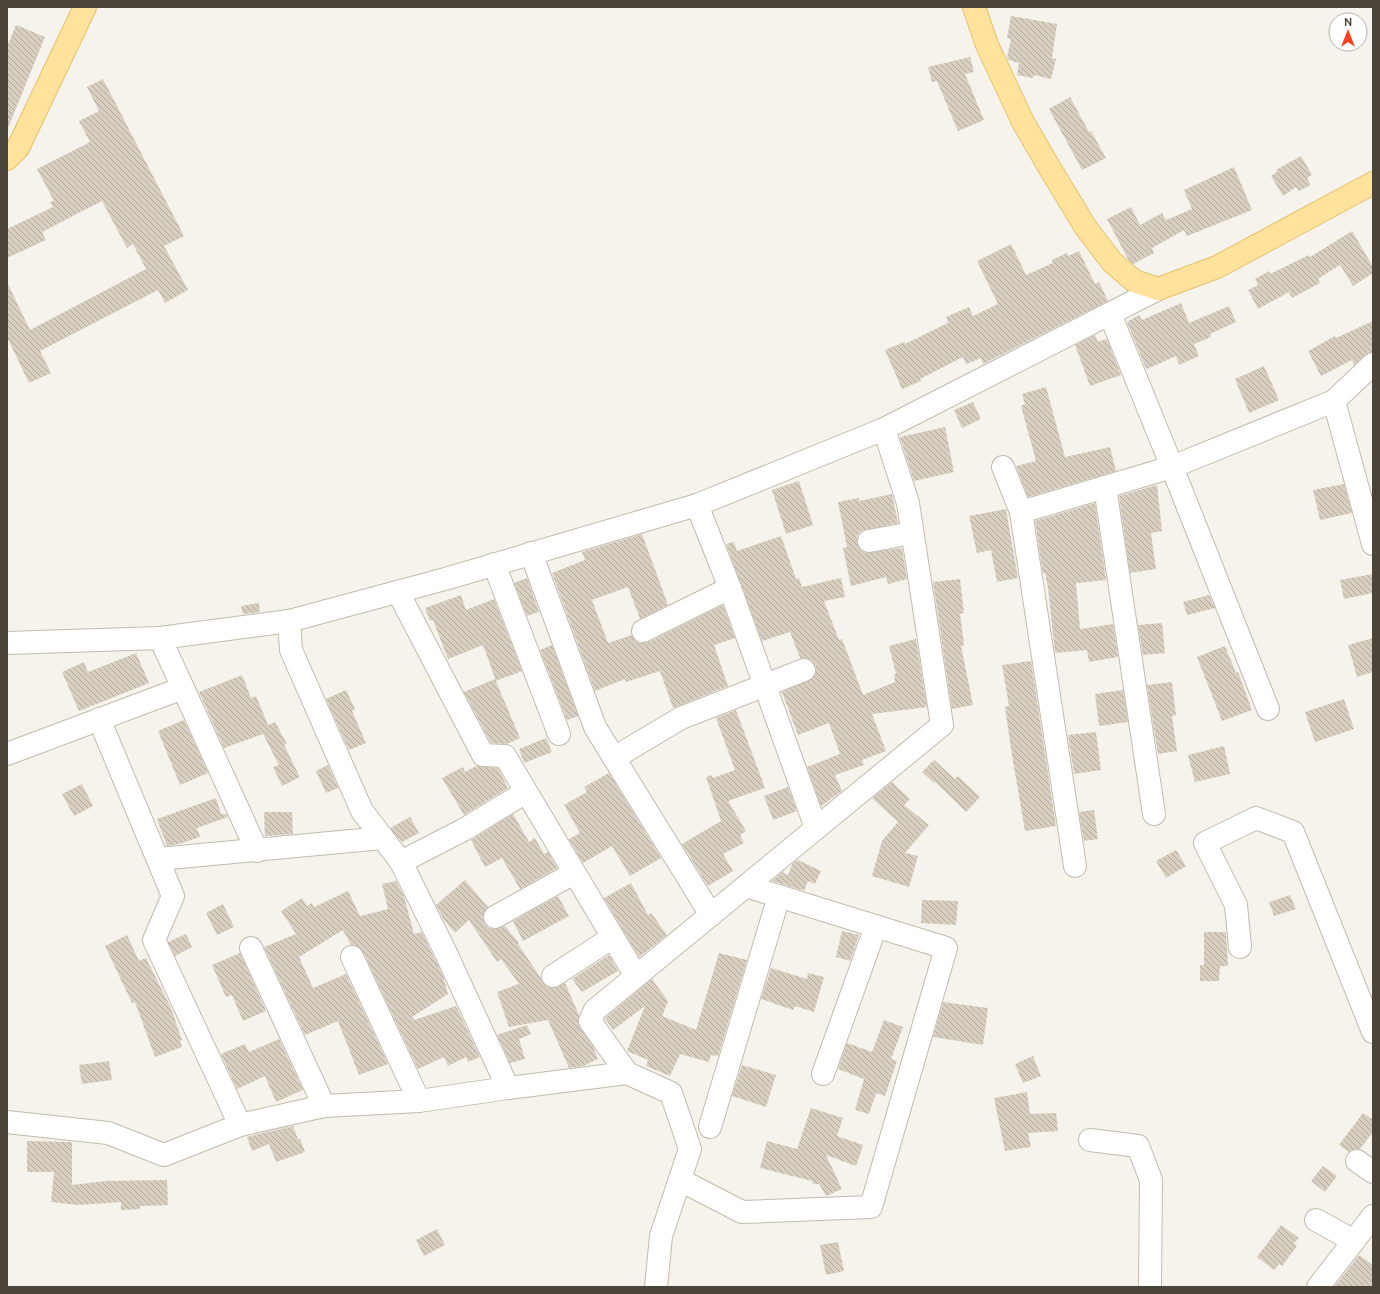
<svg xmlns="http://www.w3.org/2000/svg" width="1380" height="1294" viewBox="0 0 1380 1294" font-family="Ubuntu,sans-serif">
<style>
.building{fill:url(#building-back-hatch)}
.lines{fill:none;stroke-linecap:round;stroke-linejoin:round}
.minor-casing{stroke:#c2bbae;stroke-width:24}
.major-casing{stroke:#e6c16a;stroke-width:24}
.minor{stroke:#fff;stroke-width:22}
.major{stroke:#ffe39c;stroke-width:22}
</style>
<defs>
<pattern id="building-back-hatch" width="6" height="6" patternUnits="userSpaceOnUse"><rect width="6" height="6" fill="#d8cfc1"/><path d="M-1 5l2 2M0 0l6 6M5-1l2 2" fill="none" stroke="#b1aa9e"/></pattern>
</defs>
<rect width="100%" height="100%" fill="#f6f3ec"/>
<g class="building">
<path d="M1011 16 1057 24 1052 58 1056 59 1051 79 1034 75 1033 78 1017 75 1019 63 1008 60 1007 57 1011 39 1007 38Z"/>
<path d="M16 25 45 37 8 128 7 47Z"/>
<path d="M970 57 974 72 965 74 984 120 958 131 937 81 932 82 928 67Z"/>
<path d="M103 79 184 236 164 246 188 290 165 303 158 290 40 351 51 373 29 383 7 337V282L30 330 146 269 133 244 127 248 102 201 42 232 46 240 7 258V229L53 207 50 202 54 201 37 169 90 142 79 121 99 111 87 87Z"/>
<path d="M1070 97 1089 132 1091 131 1106 158 1082 170 1049 109Z"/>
<path d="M1301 156 1312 175 1307 178 1311 185 1299 191 1296 187 1283 196 1271 176 1277 172 1276 170Z"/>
<path d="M1234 167 1252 210 1187 236 1184 230 1152 248 1154 253 1133 264 1128 259 1107 219 1131 207 1140 225 1162 213 1166 220 1192 209 1184 190Z"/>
<path d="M1352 231 1373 267V273L1353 286 1340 265 1318 279 1320 283 1292 298 1289 292 1258 309 1248 290 1258 285 1255 279 1269 271 1270 274 1309 255 1310 257Z"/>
<path d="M1011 244 1026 275 1053 263 1052 260 1067 253 1068 256 1079 251 1095 284 1099 282 1108 301 983 364 981 358 966 364 963 357 920 379 921 381 902 389 885 350 904 342 905 344 948 323 946 317 969 307 973 316 998 304 977 261Z"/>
<path d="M1181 303 1189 323 1229 306 1236 322 1210 334 1211 337 1194 344 1199 356 1179 365 1176 356 1147 369 1145 366 1127 322 1139 315 1142 320Z"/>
<path d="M1373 321V352L1365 355 1354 365 1352 360 1321 376 1308 351 1335 336 1336 338Z"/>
<path d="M1095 335 1098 342 1107 339 1121 375 1090 386 1075 345Z"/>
<path d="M1264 366 1279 400 1249 413 1235 379Z"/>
<path d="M1046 387 1065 457 1110 447 1116 471 1028 497 1016 466 1036 461 1021 406 1025 404 1022 394Z"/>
<path d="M973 402 981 419 962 428 954 410Z"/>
<path d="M945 427 954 472 914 481 900 437Z"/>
<path d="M799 481 813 525 786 534 772 490Z"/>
<path d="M1344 484 1352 513 1320 520 1313 490Z"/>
<path d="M1157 485 1162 531 1151 533 1156 569 1130 573 1119 496Z"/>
<path d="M892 494 898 523 861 531 857 536V543L860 549 865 553 902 548 907 579 888 584 886 577 851 586 843 548 847 547 838 502 859 498V501Z"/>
<path d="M1095 503 1106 580 1076 583 1080 629 1113 624 1118 657 1089 662 1087 650 1055 653 1048 588 1045 573 1043 574 1035 521Z"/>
<path d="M1006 509 1018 578 997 582 991 550 977 553 969 516Z"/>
<path d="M642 534 668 605 640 619 628 587 592 600 608 643 632 635 636 642 643 643 649 642 723 605 735 638 714 645 728 686 673 708 660 671 626 682 625 679 595 691 552 573 585 560 582 552Z"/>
<path d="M781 536 796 579 799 578 802 587 841 578 845 597 824 601 839 640 842 639 863 695 895 682 894 674H896L889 646 916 639 927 707 872 714 886 751 862 760 864 765 835 775 842 791 821 806 807 767 840 754 829 723 798 735 782 692 813 678 816 672V666L811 660 806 658H800L790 632 762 641 726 544 734 542 737 551Z"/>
<path d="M1373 574V593L1344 599 1340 580Z"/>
<path d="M527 578 539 612 527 616 514 583Z"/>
<path d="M960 579 964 613 960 614 964 645 961 646 973 705 952 709 933 582Z"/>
<path d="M461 595 466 610 494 599 522 671 496 681 483 645 448 659 433 620 430 621 425 608Z"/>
<path d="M1209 595 1215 608 1187 615 1183 602Z"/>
<path d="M259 603 260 612 243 614 241 606Z"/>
<path d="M1162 623 1165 653 1143 655 1138 625Z"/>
<path d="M1373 638V672L1357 677 1348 645Z"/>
<path d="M552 645 578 716 567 720 540 650Z"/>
<path d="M1225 646 1236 673 1238 672 1252 710 1222 721 1197 657Z"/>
<path d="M136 653 149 683 79 711 62 672 84 662 88 672Z"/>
<path d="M1031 661 1056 826 1025 831 1011 749 1005 707 1009 706 1002 665Z"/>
<path d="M242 675 251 698 256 696 268 725 275 722 287 744 284 745 300 777 282 786 273 767 279 765 263 734 224 748 199 692Z"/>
<path d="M495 679 520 738 507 744 491 743 464 692Z"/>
<path d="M1172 682 1176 715 1172 716 1177 751 1158 754 1147 685Z"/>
<path d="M346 690 355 709 352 711 366 743 349 750 326 699Z"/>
<path d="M1123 690 1128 722 1099 726 1095 694Z"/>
<path d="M1344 699 1354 729 1315 742 1305 712Z"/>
<path d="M736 710 765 788 728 801 746 831 740 835 744 843 723 854 733 871 708 886 682 844 721 821 706 777 711 775 713 778 735 770 716 718Z"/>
<path d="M184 720 208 773 180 785 158 731Z"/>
<path d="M1096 732 1101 770 1074 774 1068 735Z"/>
<path d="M546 738 552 752 524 763 519 749Z"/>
<path d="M1224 746 1230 774 1195 782 1188 755Z"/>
<path d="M934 760 955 779 958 776 980 797 966 812 935 782 934 783 922 772Z"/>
<path d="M328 765 338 788 326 793 316 771Z"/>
<path d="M476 766 498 768 508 788 464 815 442 778 463 767 465 772Z"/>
<path d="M609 773 661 858 630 876 612 846 583 863 569 839 580 833 564 805 587 792 584 787Z"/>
<path d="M892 782 910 799 904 805 929 825 905 853 918 856 909 887 872 876 882 841 898 822 872 798Z"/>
<path d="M82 784 93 806 74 816 62 794Z"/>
<path d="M788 787 797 811 773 820 764 796Z"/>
<path d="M216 798 221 814H226L228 817 197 828 200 837 179 844 167 846 157 819Z"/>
<path d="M1094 810 1098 839 1084 841 1079 812Z"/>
<path d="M264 812H292L293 834 265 836Z"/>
<path d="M513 814 529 842 535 838 544 854 548 852 557 868 520 889 502 858 485 867 471 840Z"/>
<path d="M410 817 419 833 402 842 390 828Z"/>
<path d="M1176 850 1186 866 1166 878 1156 861Z"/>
<path d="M798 860 821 871 815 884 808 881 804 891 772 881 782 872 788 875 793 863Z"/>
<path d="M465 880 488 907 483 916 484 923 489 928 494 929 505 926 519 943 518 944 547 987 554 988 565 983 579 1015 578 1022 580 1028 593 1046 598 1059 583 1066 569 1068 548 1020 509 1027 497 992 519 984 501 959 497 962 469 920 455 933 444 920 436 905Z"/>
<path d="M396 881 404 896 414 934 422 932 443 976 448 994 412 1017 414 1020 456 1006 480 1057 468 1062 466 1057 448 1066 444 1057 418 1069 363 952 359 947 351 945 343 930 299 957 313 988 346 974 388 1064 359 1075 338 1021 305 1035 264 947 296 934 281 911 302 898 307 906 312 903 314 907 348 891 360 916 388 909 382 884Z"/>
<path d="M631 883 648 915 651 913 667 935 639 957 604 898Z"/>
<path d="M1290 895 1296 909 1274 916 1269 902Z"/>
<path d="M558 896 569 916 523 941 513 921Z"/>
<path d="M922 900 958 901 956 925 921 923Z"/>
<path d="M223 904 234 927 217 935 206 913Z"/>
<path d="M842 931 859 935 850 961 836 957Z"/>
<path d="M1204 932H1226L1228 966H1220L1219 981H1200V965H1204Z"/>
<path d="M186 934 192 947 175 956 168 942Z"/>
<path d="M127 935 139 961 146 958 171 1008 182 1040 180 1041 182 1047 155 1057 135 1002 132 1003 105 946Z"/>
<path d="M240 953 266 1011 243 1021 232 995 226 997 212 965Z"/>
<path d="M719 953 747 960 718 1056 711 1055 709 1062 680 1054 670 1076 646 1066 648 1060 627 1051 645 1006 613 1030 605 1018 652 979 668 1001 662 1016 696 1030Z"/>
<path d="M609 955 618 971 582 992 572 979Z"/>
<path d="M771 968 807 979 808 973 824 977 814 1012 795 1006 793 1010 761 999Z"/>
<path d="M943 1002 988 1008 983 1045 933 1037Z"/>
<path d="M884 1020 903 1027 891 1059 897 1061 885 1096 876 1093 869 1114 855 1110 864 1079 838 1069 847 1043 872 1052Z"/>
<path d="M527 1025 531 1034 519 1039 525 1059 510 1063 497 1035Z"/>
<path d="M279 1039 303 1090 276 1102 265 1076 237 1089 221 1054 245 1044 249 1052Z"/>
<path d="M1033 1056 1041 1076 1023 1083 1015 1064Z"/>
<path d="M109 1061 112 1080 82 1084 79 1065Z"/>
<path d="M742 1065 776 1075 766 1107 732 1096Z"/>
<path d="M1027 1092 1030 1114 1056 1113 1058 1131 1028 1133 1031 1147 1005 1151 994 1098Z"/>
<path d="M811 1108 843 1118 837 1136 863 1145 856 1166 826 1155 842 1189 826 1196 819 1184H813L812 1181 760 1168 767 1141 797 1149Z"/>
<path d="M1363 1113 1373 1120V1132L1360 1149 1352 1150 1349 1152 1339 1145Z"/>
<path d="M293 1126 298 1139H300L305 1152 276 1162 269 1144 252 1151 247 1137Z"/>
<path d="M27 1141 72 1142V1185L106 1181 167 1180 168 1205 140 1206V1209L121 1210V1202L78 1205 51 1202 54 1172H27Z"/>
<path d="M1323 1166 1337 1176 1325 1192 1311 1181Z"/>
<path d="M1281 1225 1299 1238 1294 1243 1297 1246 1282 1266 1279 1264 1274 1270 1257 1257Z"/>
<path d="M437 1229 445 1245 424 1256 416 1240Z"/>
<path d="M838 1242 844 1271 826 1275 820 1245Z"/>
<path d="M1359 1255 1373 1265V1287H1334Z"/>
</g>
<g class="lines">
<defs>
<g id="minor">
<path d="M1334 401 1373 544"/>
<path d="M1003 467 1021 512"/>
<path d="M1105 487 1154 814"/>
<path d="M697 505 730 588 816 828"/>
<path d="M869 541 912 533"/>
<path d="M531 553 595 727 711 915"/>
<path d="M494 564 559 734"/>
<path d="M398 592 483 755 505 756 636 976"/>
<path d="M289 621 291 650 362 811 401 862"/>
<path d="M643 631 730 588"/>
<path d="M7 643 160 638 289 621 445 579 697 505 884 429"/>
<path d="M183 688 257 851"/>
<path d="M1268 709 1172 467 1334 401 1373 364"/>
<path d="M7 754 183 688 160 638"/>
<path d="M614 758 681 718 804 670"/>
<path d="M158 859 383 838"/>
<path d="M1075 866 1021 512 1172 467 1110 314"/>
<path d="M495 917 574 873"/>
<path d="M1240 947 1236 905 1205 843 1256 818 1293 832 1373 1032"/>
<path d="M251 948 324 1106"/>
<path d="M553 976 613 937"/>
<path d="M627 1073 671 1093 690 1149 661 1236 656 1287"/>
<path d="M823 1074 876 926"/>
<path d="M508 1088 627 1073 590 1021 595 1010 942 725 908 503 884 429 1158 289"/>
<path d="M419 1101 508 1088 445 951 401 862 465 829 526 792"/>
<path d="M7 1122 108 1133 164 1155 240 1125 154 940 173 896 99 719"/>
<path d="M240 1125 324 1106 419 1101 352 957"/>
<path d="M710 1127 779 896"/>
<path d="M1090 1140 1138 1146 1151 1180 1150 1287"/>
<path d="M1357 1161 1373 1172"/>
<path d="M680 1180 742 1212 871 1207 946 948 746 886"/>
<path d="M1316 1220 1354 1241"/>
<path d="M1318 1287 1373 1216"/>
</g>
<g id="major">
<path d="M974 7 987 45 1023 122 1049 167 1086 228 1112 262 1134 281 1158 289 1217 267 1373 183"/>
<path d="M7 159 18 148 85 7"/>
</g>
</defs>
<use href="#minor" class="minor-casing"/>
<use href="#major" class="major-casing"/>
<use href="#minor" class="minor"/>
<use href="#major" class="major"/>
</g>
<rect width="1380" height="1294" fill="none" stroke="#4b4439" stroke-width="16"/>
<g transform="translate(1348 32)"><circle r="19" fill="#ffffff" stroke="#b7b4b0"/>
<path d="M0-3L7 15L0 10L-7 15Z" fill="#fc3f1d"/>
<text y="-6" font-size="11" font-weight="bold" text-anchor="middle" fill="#4b4439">N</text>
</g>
</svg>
